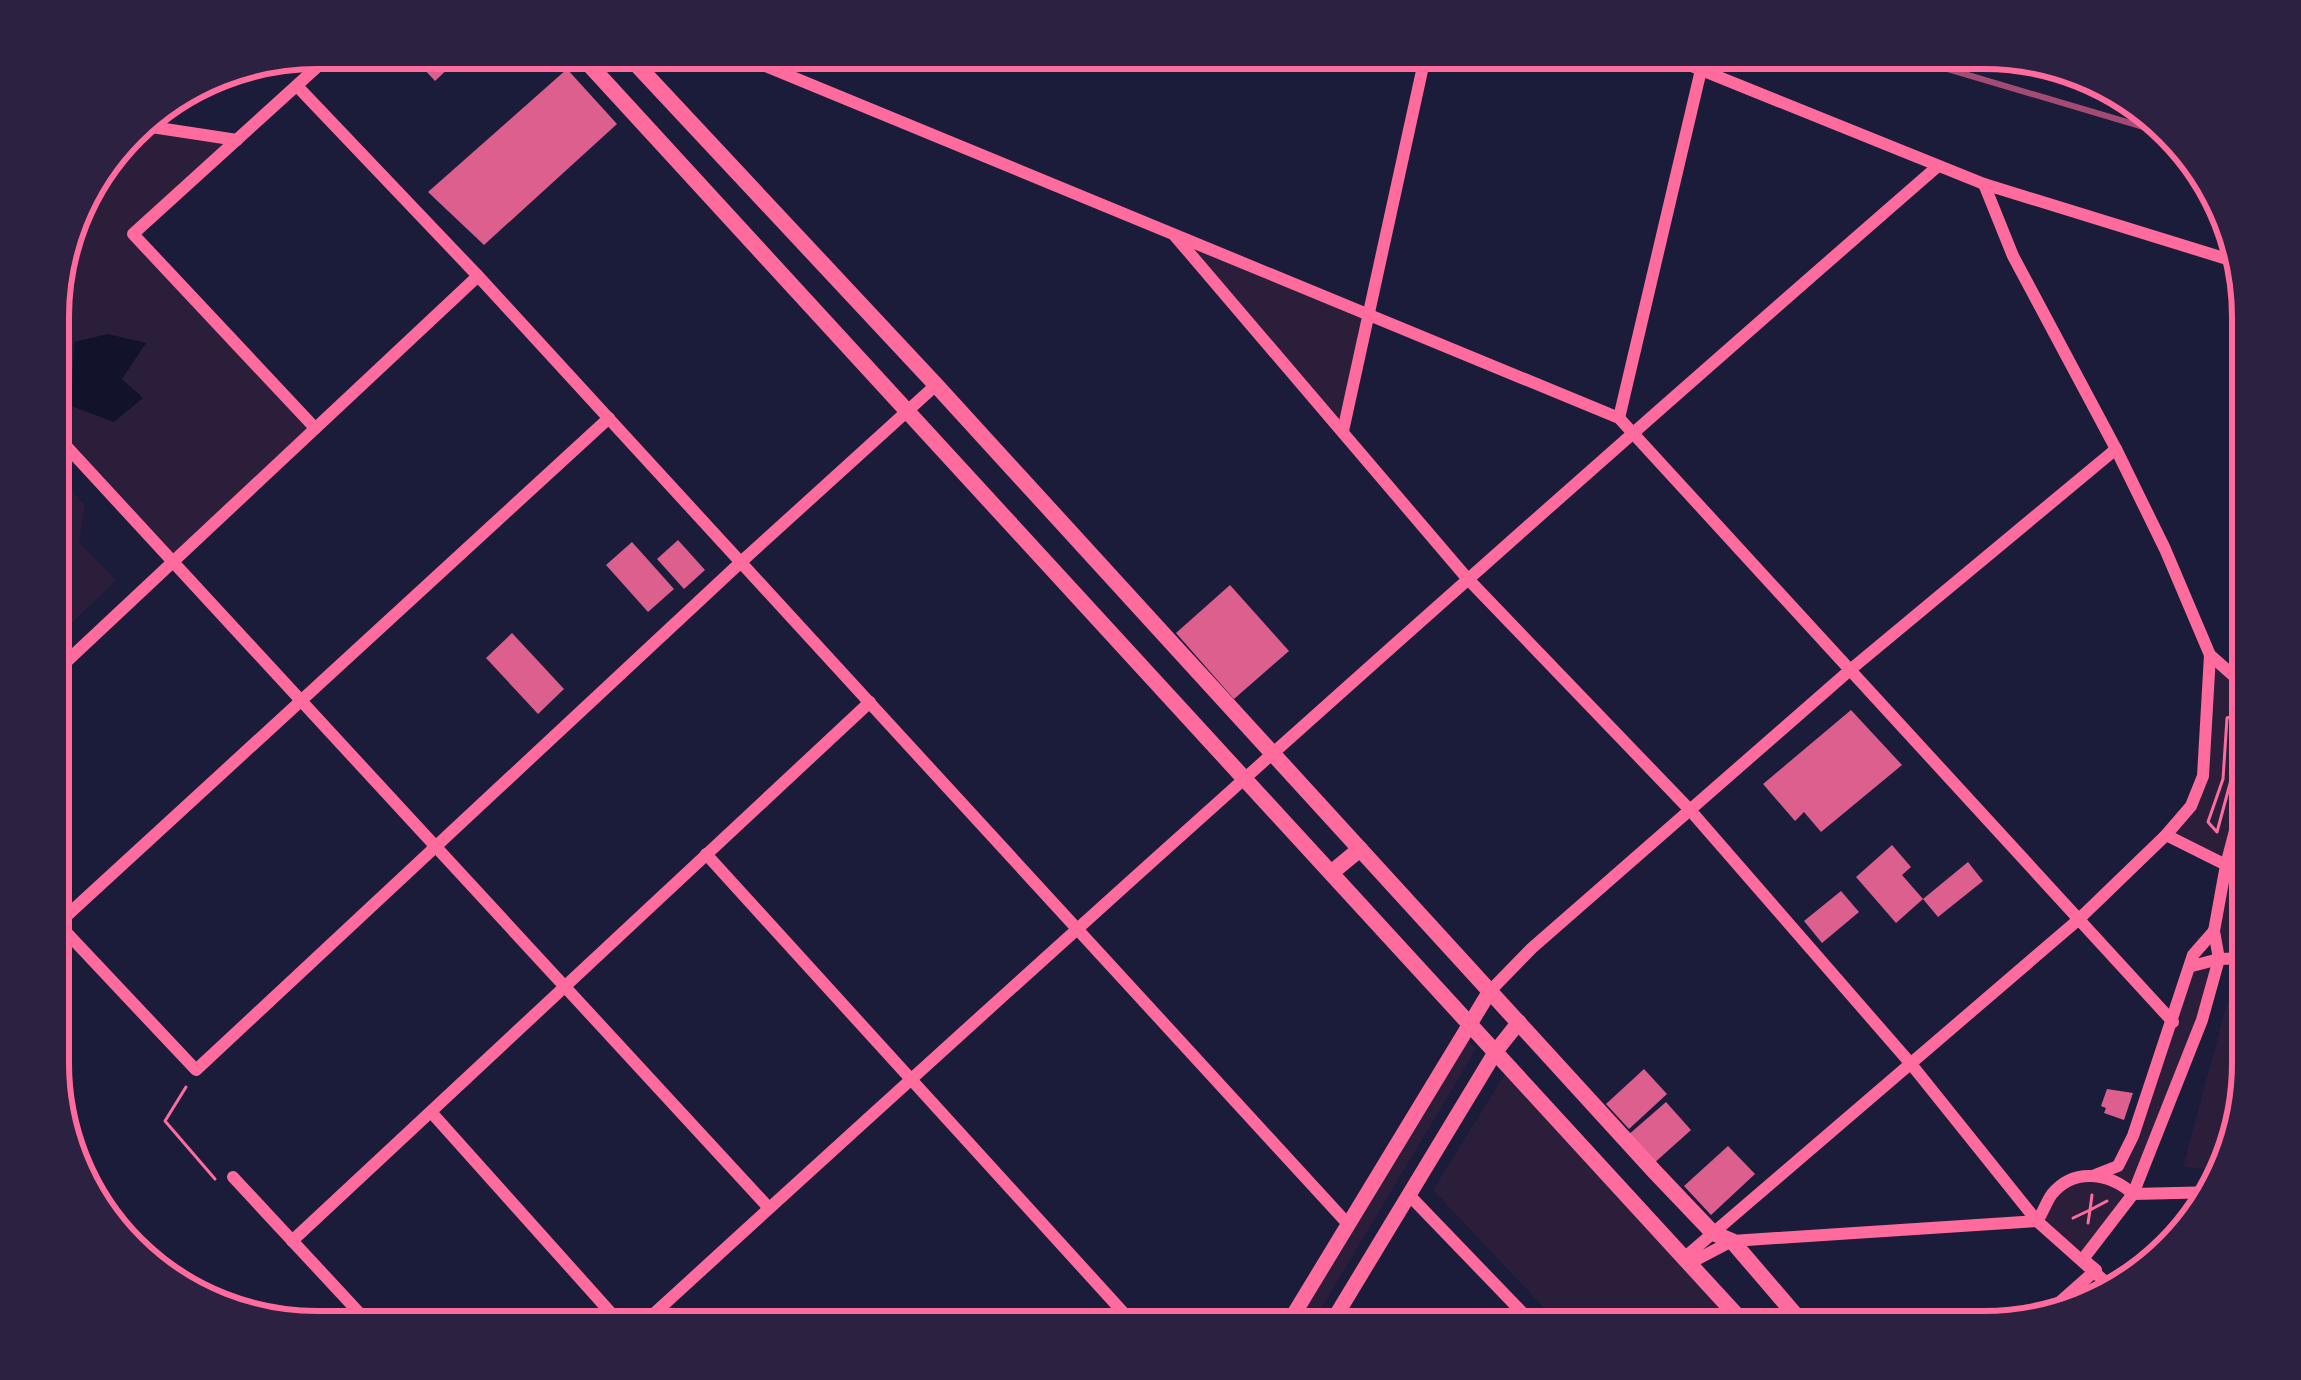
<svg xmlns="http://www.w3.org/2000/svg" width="2301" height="1380" viewBox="0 0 2301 1380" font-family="Cabin,sans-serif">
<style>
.green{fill:#2a1e3b}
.water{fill:#12122b}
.building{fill:#dd5f8e}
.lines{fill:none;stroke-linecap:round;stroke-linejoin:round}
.path{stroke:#ff6b9d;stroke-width:3}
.minor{stroke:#ff6b9d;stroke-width:12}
.tertiary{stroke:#ff6b9d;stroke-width:15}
.secondary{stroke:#ff6b9d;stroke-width:16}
.rail{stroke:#a44b75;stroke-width:6}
.rim{fill:none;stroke:#ff6b9d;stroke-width:6}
</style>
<rect width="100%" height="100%" fill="#1b1b3a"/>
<g class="green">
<path d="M132 124 237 140 133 234 315 428 173 562 57 437 66 485 85 505 79 543 116 580 50 645V283L76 198Z"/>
<path d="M1169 230 1369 316 1343 431Z"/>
<path d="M2210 655 2252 692V762L2227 865 2252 861V958L2219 959 2226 865 2166 835 2193 801 2204 761Z"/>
<path d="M2214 964 2195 1025 2129 1187 2119 1175H2102L2135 1140 2195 969Z"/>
<path d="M2237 966H2252V1080L2225 1170 2183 1167Z"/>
<path d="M1467 1040 1476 1049 1307 1332H1290Z"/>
<path d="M1510 1066 1743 1332H1567L1433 1190Z"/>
<path d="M2093 1176 2133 1194 2083 1259 2037 1221 2053 1194Z"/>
</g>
<path class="water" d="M108 334 146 343 122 379 143 398 114 422 71 406 74 342Z"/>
<g class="building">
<path d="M420 48H470L435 81 412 56Z"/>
<path d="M567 69 617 124 484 245 428 192Z"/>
<path d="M678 540 705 570 684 589 657 559Z"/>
<path d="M632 542 674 589 648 612 606 565Z"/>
<path d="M1230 585 1289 651 1234 699 1176 633Z"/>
<path d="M512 633 564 689 538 714 486 658Z"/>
<path d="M1851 710 1902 765 1821 832 1804 812 1795 821 1763 784Z"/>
<path d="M1892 845 1911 867 1902 875 1923 899 1896 923 1856 877Z"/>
<path d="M1968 862 1983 881 1938 917 1923 899Z"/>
<path d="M1841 891 1859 912 1822 943 1804 921Z"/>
<path d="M1644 1069 1667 1094 1629 1129 1606 1104Z"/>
<path d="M2107 1089 2133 1093 2124 1120 2104 1113 2106 1108 2101 1106Z"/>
<path d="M1666 1102 1691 1130 1652 1165 1627 1136Z"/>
<path d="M1728 1146 1755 1174 1711 1215 1684 1186Z"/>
</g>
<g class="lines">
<g class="path">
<path d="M2236 715 2235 765 2217 832 2208 822 2223 779 2227 718Z"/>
<path d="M2243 872 2252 885"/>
<path d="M186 1087 165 1121 215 1179"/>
<path d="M2073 1218 2090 1210 2092 1195"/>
<path d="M2088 1223 2090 1210 2107 1201"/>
</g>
<g class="minor">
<path d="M722 48 1619 418 2173 1022"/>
<path d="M1647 48 1984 184 2240 263"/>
<path d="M297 86 478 276 1347 1223"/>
<path d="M132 124 237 140"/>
<path d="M1984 184 2013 256 2116 449 2165 549 2210 655 2203 776 2191 806 2166 835"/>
<path d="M1175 236 1466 577 1690 810 1911 1064 2037 1221 2120 1295"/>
<path d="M1619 418 1701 70"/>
<path d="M315 428 133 234 338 48"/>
<path d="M1343 431 1427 48"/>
<path d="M56 435 769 1208"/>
<path d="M2210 655 2252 692"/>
<path d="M50 677 478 276"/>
<path d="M706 854 1141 1332"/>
<path d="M50 915 196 1070 741 562 936 385"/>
<path d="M50 931 609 418"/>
<path d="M2192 966 2219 959 2252 958"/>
<path d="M1490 991 1532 948 1850 670 2116 449"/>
<path d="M431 1112 628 1332"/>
<path d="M2095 1175 2118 1166 2133 1136 2193 955 2214 931"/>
<path d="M233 1177 377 1332"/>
<path d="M1409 1195 1541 1332"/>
<path d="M292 1241 870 702"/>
<path d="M1684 1258 2078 920 2166 835 2226 865"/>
<path d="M1690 1263 1732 1241 2037 1221C2043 1213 2046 1202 2052 1194 2074 1167 2110 1173 2133 1194L2218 1192"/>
<path d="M2053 1315 2061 1301 2096 1270 2083 1259 2133 1194 2202 1020 2219 959 2214 931 2226 865 2252 766"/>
<path d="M634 1332C1064 938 1498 549 1938 166"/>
</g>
<g class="tertiary">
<path d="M1283 1332 1490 991"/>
<path d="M1326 1332 1496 1051 1519 1022"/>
</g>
<g class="secondary">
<path d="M574 48 1752 1332"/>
<path d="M621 48 936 385 1654 1171 1713 1233 1732 1241 1810 1332"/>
<path d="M1331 873 1360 849"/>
</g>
<path class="rail" d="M1877 48 2174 136"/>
</g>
<path d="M0 0H2301V1380H0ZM317 69H1984A248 248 0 0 1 2232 317V1063A248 248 0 0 1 1984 1311H317A248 248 0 0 1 69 1063V317A248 248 0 0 1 317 69Z" fill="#2d2142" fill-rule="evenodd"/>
<path class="rim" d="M317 69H1984A248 248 0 0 1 2232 317V1063A248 248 0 0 1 1984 1311H317A248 248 0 0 1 69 1063V317A248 248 0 0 1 317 69Z"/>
</svg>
